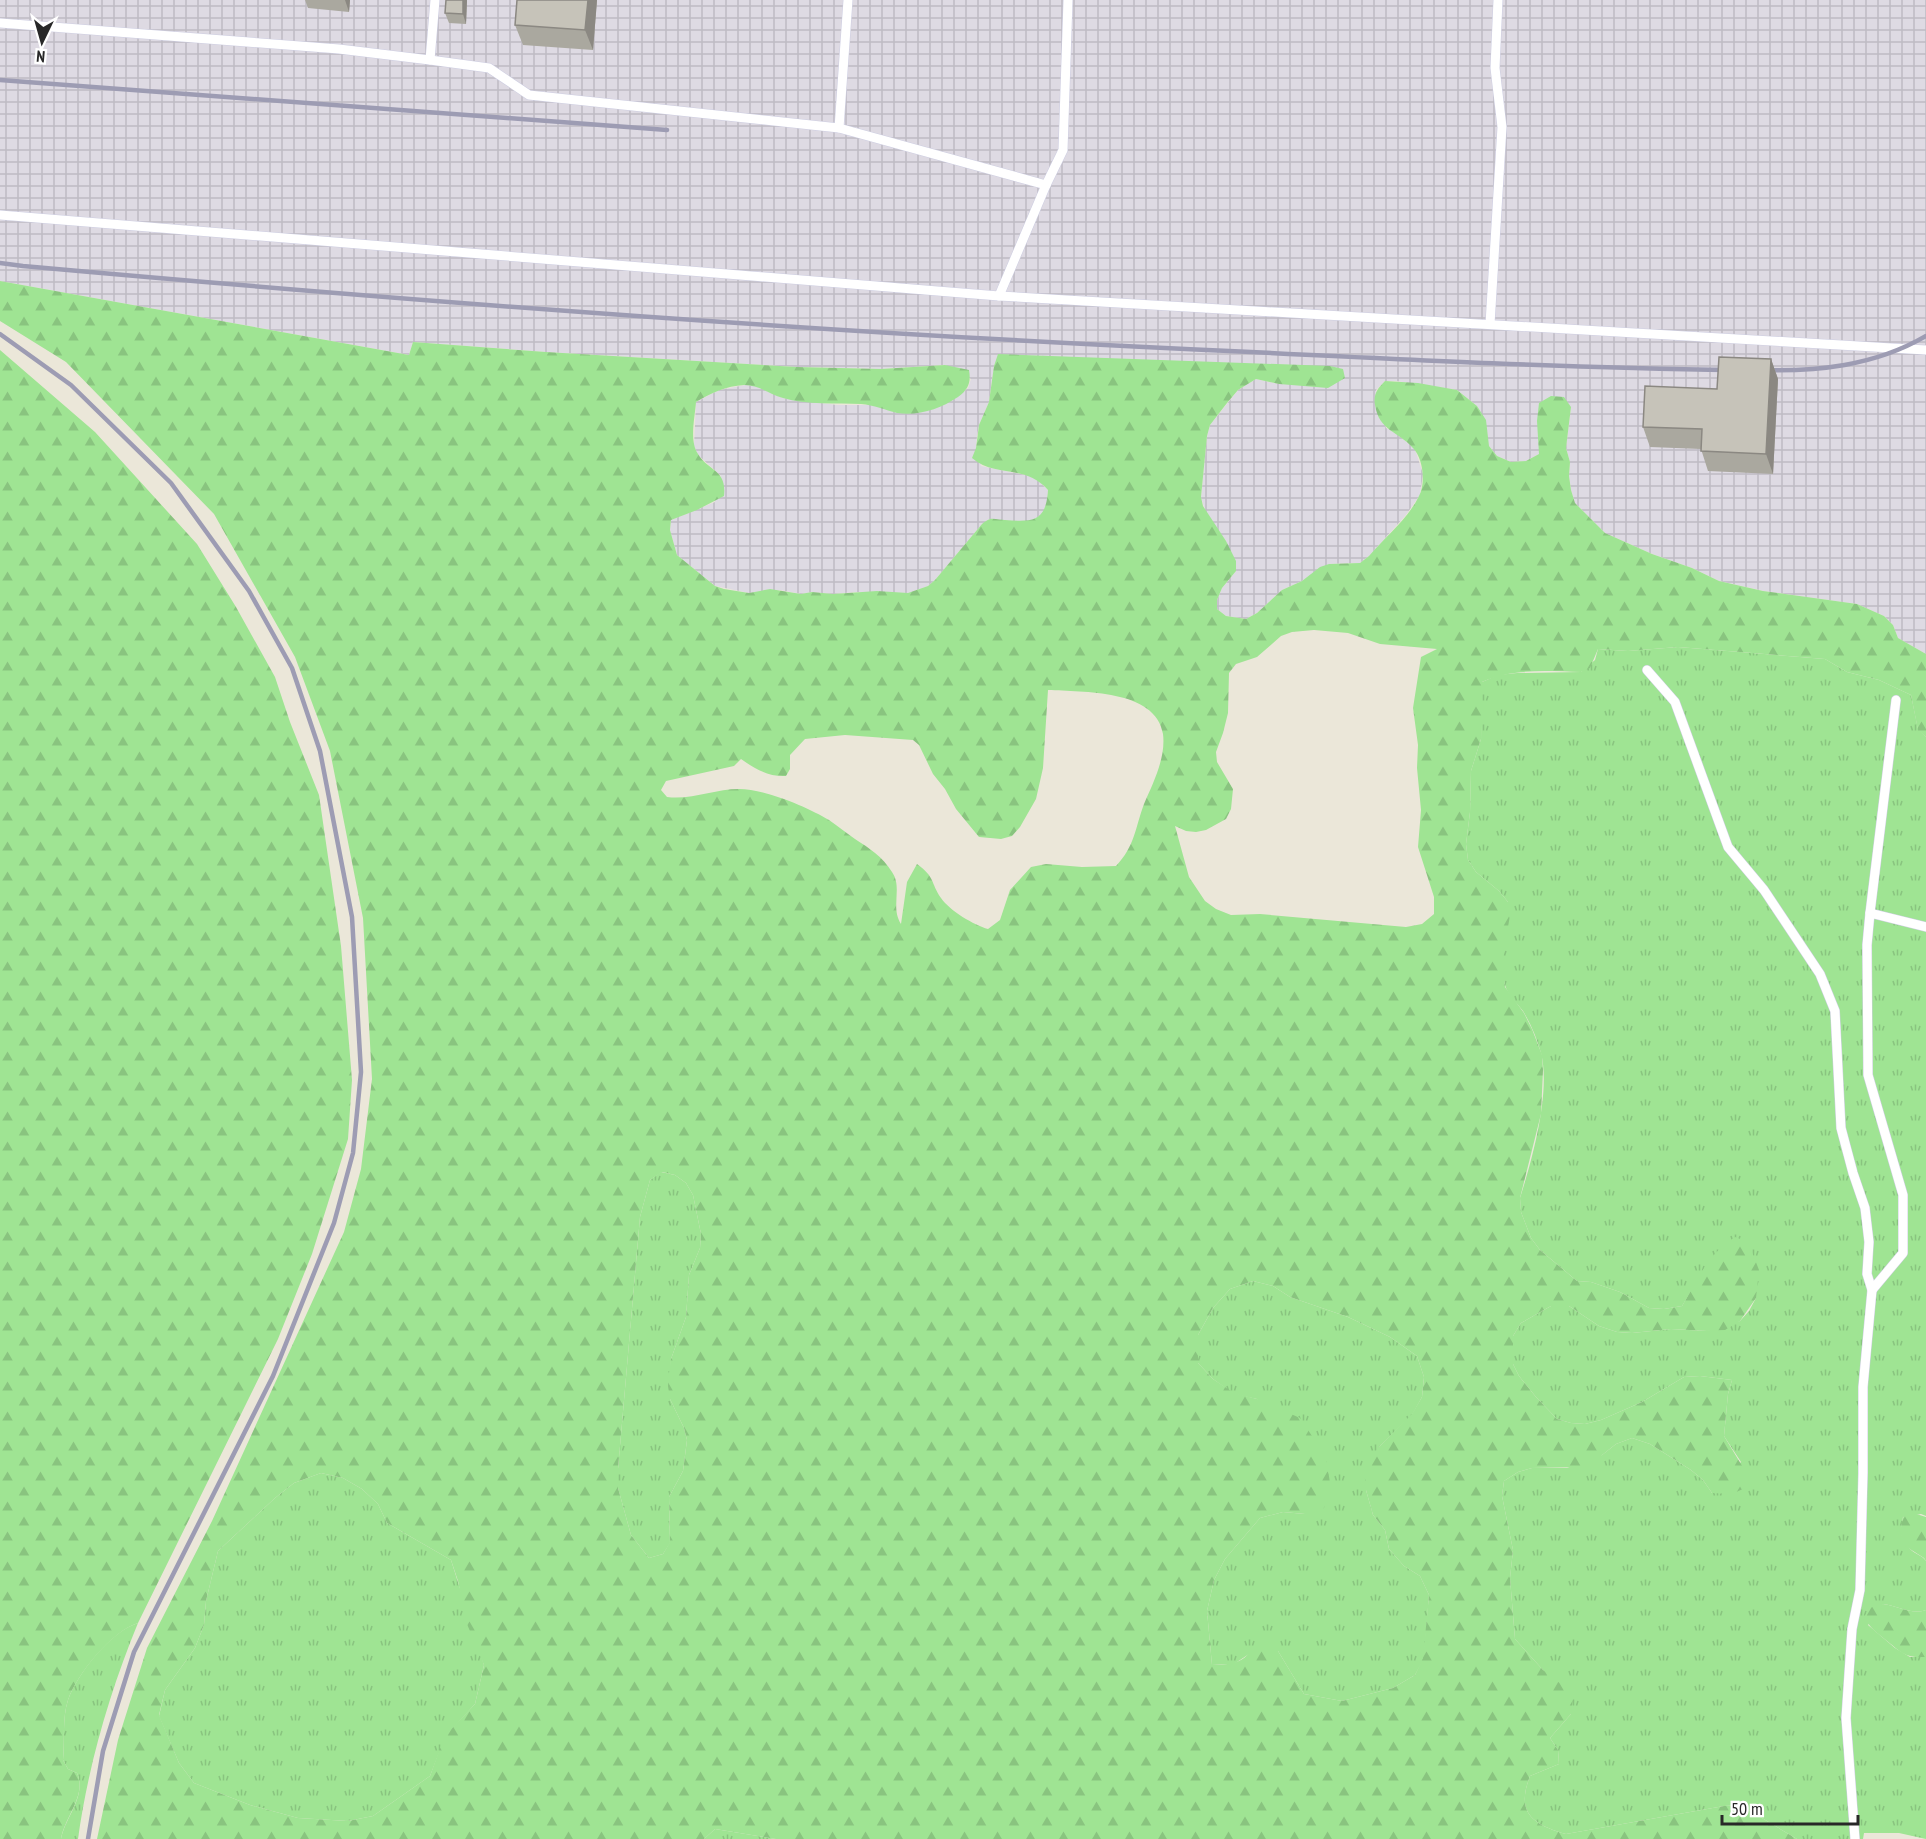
<svg xmlns="http://www.w3.org/2000/svg" width="1926" height="1839" viewBox="0 0 1926 1839" font-family="'PT Sans Narrow',sans-serif">
<style>
.industrial{fill:url(#industrial-grid)}
.grass{fill:url(#grass-tufts)}
.forest{fill:url(#forest-firs);fill-rule:evenodd}
.lines{fill:none;stroke-linecap:round;stroke-linejoin:round}
.service-casing{stroke:#cecee2;stroke-width:10}
.service{stroke:#fff;stroke-width:9}
.rail{stroke:#9d9cb3;stroke-width:4.5}
.wall{fill:#aaa89f}
.shaded-wall{fill:#8b8882}
.building{fill:#c6c3b9;stroke:#8b8882;stroke-width:1.5}
</style>
<defs>
<pattern id="industrial-grid" width="8" height="8" patternUnits="userSpaceOnUse" patternTransform="scale(1.5)"><rect width="8" height="8" fill="#dedae3"/><path d="M0 4h8M4 0v8" fill="none" stroke="#bebbc3"/></pattern>
<pattern id="grass-tufts" width="24" height="20" patternUnits="userSpaceOnUse" patternTransform="scale(1.5)"><rect width="24" height="20" fill="#9fe493"/><path d="M3 7l-1-3M5 7V3M7 7l1-3M15 17l-1-3M17 17v-4M19 17l1-3" fill="none" stroke="#89c47f"/></pattern>
<pattern id="forest-firs" width="22" height="20" patternUnits="userSpaceOnUse" patternTransform="scale(1.5)"><rect width="22" height="20" fill="#9fe493"/><path d="M5 1l3.5 6h-7zM16 11l3.5 6h-7z" fill="#89c47f"/></pattern>
</defs>
<rect width="100%" height="100%" fill="#ebe7d9"/>
<path class="industrial" d="M0 0H1926V654L1898 638 1893 625 1884 616 1857 604 1764 591 1719 581 1692 568 1652 554 1605 533 1575 503 1571 490 1569 476 1570 462 1566 448 1571 407 1539 438V454L1526 461 1511 462 1497 456 1489 446 1477 406 1457 390 1396 381H1385L1376 390 1386 428 1396 433 1415 449 1423 474 1420 495 1406 515 1369 556 1360 563 1329 564 1302 581 1282 590 1257 613 1246 619 1226 616 1217 609V600L1222 588 1236 571 1226 541 1207 515 1201 498 1207 436 1210 425 1238 390 1256 379 1279 384 1345 378 994 366 989 402 979 425 977 436 976 448 981 466 1031 476 1041 483 1048 490 1047 503 1043 513 1034 520 1024 522 990 519 982 524 935 580 928 586 909 593 856 592 833 594 812 592 801 594 780 590 749 593 715 586 677 555 670 530 671 520 715 502 721 476 698 455 694 446 696 402 719 390 745 385 756 386 783 398 837 405H873L896 412 960 395 968 388 971 379 945 365 881 369 797 367 546 352 413 342 409 355 0 281Z"/>
<g class="grass">
<path d="M1678 647 1825 659 1847 672 1879 680 1911 695 1918 729 1926 737V1516L1921 1514 1903 1517C1901 1529 1899 1540 1910 1549 1915 1554 1922 1555 1926 1561V1610C1911 1615 1898 1606 1883 1604L1868 1625 1895 1648 1910 1657H1926V1839L1899 1833H1864L1863 1839H1797L1740 1805 1724 1806 1566 1834C1531 1824 1516 1812 1530 1776L1559 1764 1558 1750 1550 1738 1571 1714 1543 1670 1515 1639 1510 1578 1513 1550 1502 1496 1504 1481 1518 1472 1532 1468H1567L1602 1455 1616 1444 1632 1438 1650 1444 1691 1470 1703 1480 1712 1493 1741 1462 1724 1436 1728 1394 1732 1380 1700 1376 1684 1377 1642 1402 1601 1420 1585 1424 1571 1423 1557 1419 1536 1397 1519 1376 1513 1364V1336L1521 1323 1551 1306H1569L1599 1326 1617 1332 1632 1333 1671 1329 1707 1331 1740 1321 1749 1311 1756 1298 1690 1293 1682 1306 1664 1309 1649 1308 1620 1292 1591 1282 1577 1281 1540 1250 1531 1238 1521 1212 1520 1198C1532 1160 1551 1092 1541 1053 1537 1039 1531 1024 1523 1011 1517 1003 1507 994 1505 985 1498 962 1506 926 1508 902L1499 891 1476 872 1468 860 1466 844 1470 812 1471 771 1481 739 1482 682 1498 675 1517 673 1581 672 1595 660 1598 649 1628 651Z"/>
<path d="M661 1172 675 1175 686 1183 693 1195 701 1234 700 1248 689 1275 686 1317 671 1359 670 1399 684 1428 687 1440 683 1471 669 1497 670 1543 663 1554 649 1558 631 1535 618 1488V1469L640 1217 650 1180Z"/>
<path d="M1253 1281 1273 1286 1290 1297 1348 1317 1390 1337 1417 1356 1424 1377 1422 1397 1412 1415 1379 1447 1366 1490 1373 1515 1385 1530 1389 1549 1404 1566 1420 1576 1429 1595 1424 1658 1415 1675 1393 1688 1342 1701 1304 1694 1278 1651 1252 1652 1234 1664 1212 1665 1207 1611 1214 1580 1225 1559 1260 1518 1283 1512 1305 1514 1257 1399 1234 1394 1213 1379 1198 1363V1335L1213 1308 1230 1289Z"/>
<path d="M321 1473 343 1478 362 1489 378 1504 387 1523 451 1560 484 1665 475 1704 445 1737 430 1776 373 1816 348 1821 298 1818 250 1805 194 1783 179 1763 159 1716 165 1690 195 1648 204 1625 206 1601 218 1551 275 1498 294 1483Z"/>
<path d="M138 1623C110 1691 88 1766 78 1839H61C65 1817 87 1796 77 1773L68 1769 63 1760C65 1741 62 1718 68 1700 77 1674 111 1631 138 1623Z"/>
<path d="M715 1829 776 1839H704Z"/>
</g>
<g class="forest">
<path d="M0 281 409 355 413 342 546 352 797 367 881 369 945 365 969 370C971 382 969 389 958 397 940 409 919 416 897 413 885 410 874 405 861 404 837 403 806 405 783 398 769 394 759 385 744 385 726 386 711 393 696 402 695 417 689 441 698 454 709 472 727 469 724 496L697 510 671 520 670 530 677 555 715 586 724 589 749 593 770 589 801 594 812 592 833 594 877 591 908 593 928 586 935 580 982 524C984 522 987 520 990 519 994 518 1001 520 1005 520 1033 522 1046 522 1048 490 1025 464 995 478 972 458L976 448 979 425 989 402 994 366 998 354 1330 366 1343 369 1345 378 1328 388 1279 384 1256 379 1238 390 1227 403 1210 425 1207 436 1201 497 1203 506 1226 541 1236 561V571L1222 588 1217 600V609L1226 616 1246 619 1257 613 1282 590 1302 581 1320 567 1329 564 1360 563 1369 556C1385 537 1408 519 1419 496 1426 483 1423 458 1413 448 1398 431 1379 431 1375 405 1373 394 1378 388 1385 381L1418 383 1457 390 1477 406 1486 420 1489 446 1497 456 1511 462 1526 461 1539 454 1537 421 1539 403 1551 396 1564 397 1571 407 1566 448 1570 462 1569 476 1571 490 1575 503 1605 533 1652 554 1692 568 1719 581 1763 591 1857 604 1884 616 1893 625 1898 638 1926 654V737L1918 730 1911 695 1879 680 1847 672 1825 659 1678 647 1628 651 1598 649 1590 668 1581 672C1547 671 1513 668 1482 682V725L1481 739 1471 771 1470 812 1466 844 1468 860 1476 872 1499 891 1508 902 1510 915 1503 957 1505 987 1524 1013 1532 1029 1542 1055 1543 1070 1541 1114 1520 1198 1521 1212 1531 1238 1540 1250 1577 1281 1591 1282 1620 1292 1649 1308 1664 1309 1682 1306C1699 1278 1706 1256 1735 1237L1748 1242 1759 1270 1756 1298 1740 1321 1725 1330 1707 1331 1671 1329 1632 1333 1617 1332 1599 1326 1569 1306H1551L1521 1323 1513 1336V1364L1519 1376 1536 1397 1557 1419 1571 1423 1585 1424 1601 1420 1642 1402 1684 1377 1700 1376 1732 1380 1728 1394 1724 1436 1747 1474 1745 1488 1732 1494 1712 1493 1703 1480 1691 1470 1650 1444 1632 1438 1616 1444 1587 1467 1532 1468 1518 1472 1504 1481 1502 1496 1513 1550 1510 1578 1515 1639 1543 1670 1566 1688 1573 1698 1571 1714 1550 1738 1558 1750 1559 1764 1530 1776C1516 1812 1531 1824 1566 1834L1724 1806 1740 1805 1797 1839H776L715 1829 704 1839H97L118 1740 147 1648 212 1521 344 1232 361 1169 372 1079 363 918 330 751 295 657 214 514 66 362 0 321ZM1314 630 1348 633 1380 644 1437 649 1421 657 1413 708 1418 745 1417 768 1421 810 1418 847 1434 897V914L1422 924 1406 927 1260 914 1231 915 1216 909 1205 901 1189 877 1175 826 1186 831 1196 832 1206 830 1226 819 1231 809 1233 789 1217 762 1216 752 1223 733 1228 713 1229 673 1236 664 1257 657 1281 636 1292 632ZM1048 690C1082 692 1156 689 1163 734 1166 758 1153 783 1144 804 1135 828 1135 846 1116 866L1082 867 1046 864 1031 867 1010 890 1000 920 988 929C974 925 950 911 941 898 930 882 936 878 917 864L907 882 901 924C890 907 903 888 892 872 883 857 869 848 855 839 846 833 838 826 829 820 807 807 765 789 739 789 715 789 692 800 667 797L661 790 666 781 734 766 741 759C755 769 769 777 786 776L790 769V755L805 739 845 735 913 740 919 745 933 774 945 789 956 809 979 837 1001 839 1012 836 1020 827 1036 799 1043 768ZM662 1172 675 1175 686 1183 693 1195 701 1234 700 1248 689 1275 686 1317 671 1359 669 1373 668 1386 670 1399 684 1428 687 1440 683 1471 669 1497 670 1542 663 1554 649 1558 631 1535 618 1488V1469L640 1217 650 1180ZM1253 1281 1273 1286 1290 1297 1348 1317 1390 1337 1417 1356 1424 1377 1422 1397 1412 1414 1379 1447 1364 1468 1366 1490 1373 1515 1385 1530 1389 1549 1404 1566 1420 1576 1429 1595 1423 1658 1415 1675 1393 1688 1342 1701 1304 1694 1278 1651 1259 1634C1249 1660 1240 1665 1212 1665L1207 1611 1214 1580 1225 1559 1260 1518 1283 1512 1305 1514 1324 1508 1330 1483 1326 1457 1300 1418 1257 1399 1234 1393 1213 1379 1198 1363V1335L1213 1308 1230 1289ZM321 1473 343 1478 362 1489 378 1504 387 1523 451 1560 458 1581 467 1624 484 1665 475 1704 444 1737 430 1776 373 1816 348 1821 298 1818 250 1805 194 1783 179 1763 159 1715 165 1690 195 1648 204 1625 206 1601 218 1551 275 1498 294 1483Z"/>
<path d="M0 350 95 432 197 544 236 607 275 677 290 722 319 795 341 946 352 1080 348 1139 312 1254 278 1339 138 1623C112 1631 77 1674 68 1700 62 1718 65 1741 63 1760L68 1769 77 1773C87 1796 65 1816 61 1839H0Z"/>
<path d="M1907 1511 1926 1517V1561L1924 1558 1902 1544C1900 1532 1900 1520 1907 1511Z"/>
<path d="M1883 1604C1898 1606 1911 1615 1926 1610V1657C1905 1658 1902 1653 1887 1641 1877 1632 1869 1629 1865 1616L1869 1608Z"/>
</g>
<g class="lines">
<defs>
<g id="service">
<path d="M0 23 339 49 430 60 489 68 529 95 839 128 1046 185"/>
<path d="M430 60 435 0"/>
<path d="M839 128 848 0"/>
<path d="M0 215 999 296 1926 350"/>
<path d="M999 296 1046 185 1063 150 1068 0"/>
<path d="M1490 324 1502 127 1495 68 1498 0"/>
<path d="M1647 670 1675 702 1728 847 1764 890 1820 974 1835 1011 1841 1128 1853 1173 1865 1208 1869 1242 1867 1274 1872 1290 1863 1387V1473L1860 1590 1852 1629 1846 1718 1855 1839"/>
<path d="M1870 913 1896 700"/>
<path d="M1872 1290 1903 1253V1195L1868 1075 1867 945 1870 913 1926 927"/>
</g>
</defs>
<use href="#service" class="service-casing"/>
<use href="#service" class="service"/>
<g class="rail">
<path d="M0 80 667 130"/>
<path d="M0 263 23 266C432 303 841 334 1251 352 1412 360 1573 368 1733 370"/>
<path d="M0 334 71 385 171 483 249 591 292 668 320 751 352 917 361 1072 353 1153 334 1223 273 1376 134 1652 103 1751 88 1839"/>
<path d="M1757 370C1816 372 1875 366 1926 336"/>
</g>
</g>
<g class="wall">
<path d="M305 0H350L349 12 308 8Z"/>
<path d="M446 0H467L466 24 449 23 445 13Z"/>
<path d="M517 0H597L593 50 523 45 515 25Z"/>
<path d="M1771 359 1778 379 1773 474 1708 471 1701 449 1650 447 1643 427 1717 389Z"/>
</g>
<g class="shaded-wall">
<path d="M345 0H350L349 12Z"/>
<path d="M463 0H467L466 24 463 14Z"/>
<path d="M588 0H597L593 50 585 30Z"/>
<path d="M1771 359 1778 379 1773 474 1766 454Z"/>
</g>
<g class="building">
<path d="M446 0H463V14L445 13Z"/>
<path d="M517 0H588L585 30 515 25Z"/>
<path d="M1719 357 1771 359 1766 454 1701 451 1702 429 1643 427 1645 386 1717 389Z"/>
</g>
<g transform="translate(42 42) rotate(185)" stroke="#ffffff" stroke-width="4.5" paint-order="stroke">
<path d="M0-4.5L10 22L0 15L-10 22Z" fill="#282828"/>
<text y="-9" font-size="16" font-weight="bold" text-anchor="middle" fill="#282828">N</text>
</g>
<path d="M1722 1815v9h136v-9" fill="none" stroke="#282828" stroke-width="3"/>
<text x="1731" y="1815" font-size="18" fill="#282828" stroke="#ffffff" stroke-width="4.5" paint-order="stroke">50 m</text>
</svg>
